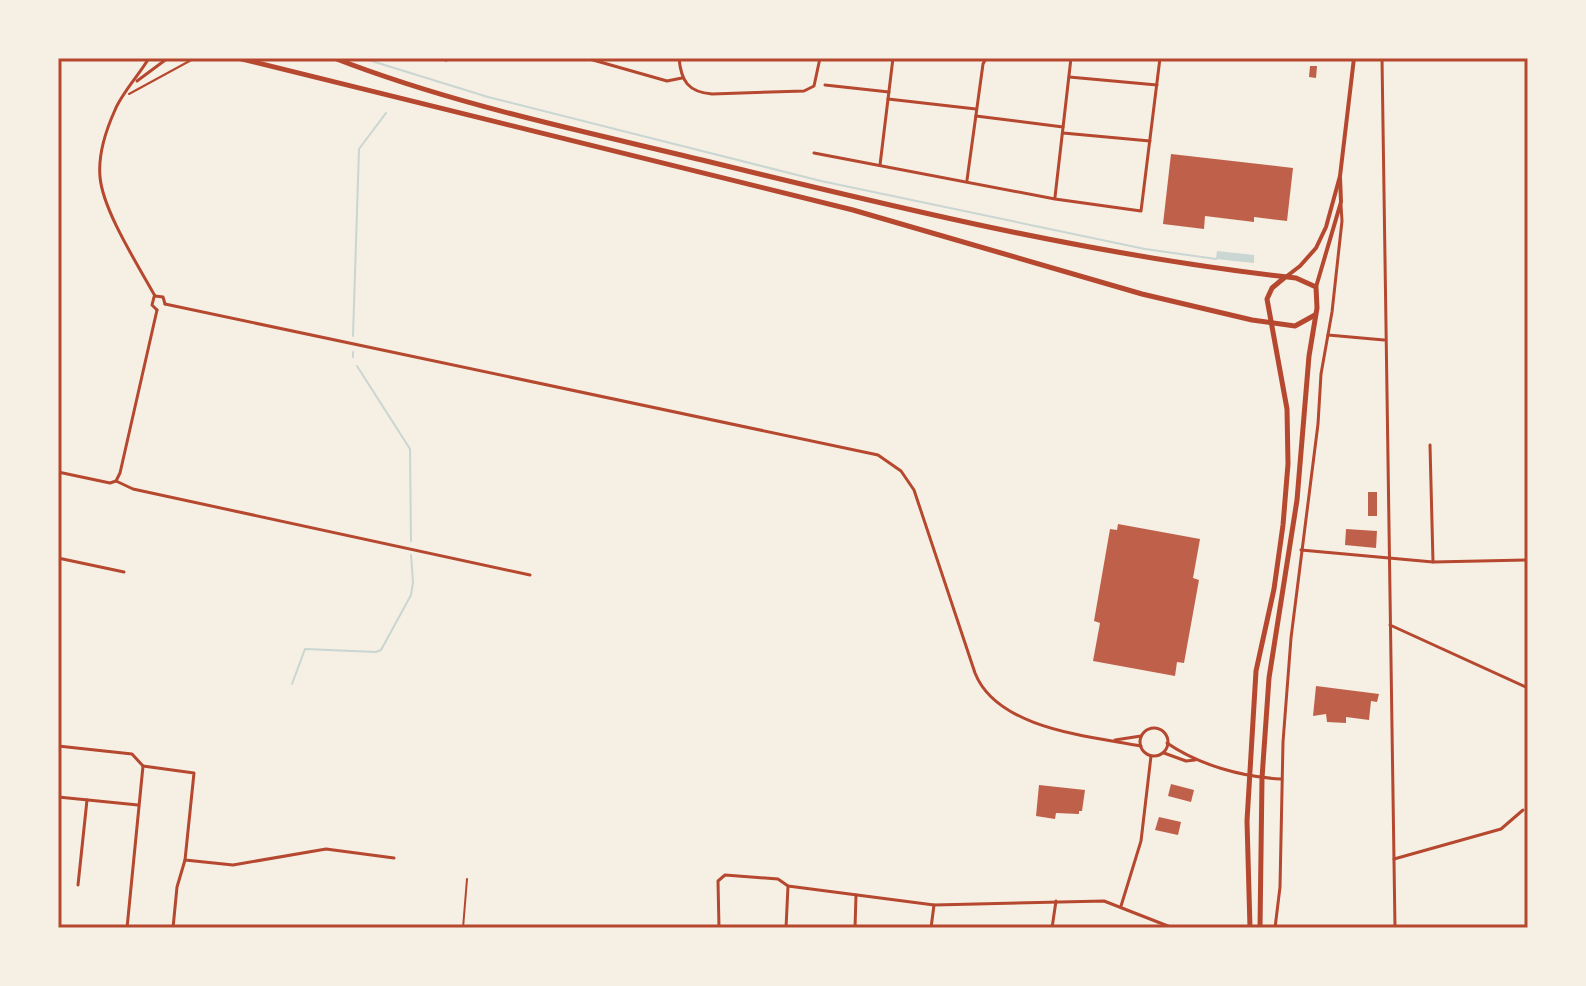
<svg xmlns="http://www.w3.org/2000/svg" width="1586" height="986" viewBox="0 0 1586 986" font-family="'Fira Sans Condensed',sans-serif">
<style>
.water{fill:#c9d6d2}
.lines{fill:none;stroke-linecap:round;stroke-linejoin:round}
.stream{stroke:#c9d6d2;stroke-width:2}
.building{fill:#bf614a}
.path{stroke:#b5482f;stroke-width:2}
.service{stroke:#b5482f;stroke-width:2}
.minor{stroke:#b5482f;stroke-width:3}
.secondary{stroke:#b5482f;stroke-width:4}
.primary{stroke:#b5482f;stroke-width:5}
.neatline{fill:none;stroke:#b5482f;stroke-width:3}
</style>
<rect width="100%" height="100%" fill="#f6efe4"/>
<path class="water" d="M1217 251 1254 255V263L1216 259Z"/>
<g class="lines">
<g class="stream">
<path d="M362 58 488 97 821 181 1145 249 1216 259"/>
<path d="M353 336 359 149 386 113"/>
<path d="M353 352V357"/>
<path d="M357 366 410 449 411 541"/>
<path d="M292 684 305 649 376 652 381 650 411 595 413 582 411 555"/>
</g>
</g>
<g class="building">
<path d="M1310 66H1317L1316 78 1309 77Z"/>
<path d="M1171 154 1293 168 1287 221 1254 217V222L1205 216 1204 229 1163 224Z"/>
<rect x="1368" y="492" width="9" height="24"/>
<path d="M1118 524 1200 539 1193 578 1199 580 1184 663 1177 662 1175 676 1093 661 1100 623 1094 621 1110 529 1117 530Z"/>
<path d="M1346 529 1377 531 1376 548 1345 545Z"/>
<path d="M1316 686 1379 694 1377 702 1371 701 1369 720 1346 717V723L1327 722 1326 714 1313 716Z"/>
<path d="M1171 784 1194 790 1191 802 1168 796Z"/>
<path d="M1039 785 1085 790 1082 811H1079V814L1056 813 1055 819 1036 816Z"/>
<path d="M1159 817 1181 822 1178 835 1155 830Z"/>
</g>
<g class="lines">
<path class="path" d="M129 94 195 58"/>
<path class="service" d="M463 928 467 879"/>
<g class="minor">
<path d="M149 58C139 75 122 93 115 110 106 130 98 155 100 177 103 211 138 265 155 296"/>
<path d="M439 58 446 60 451 58"/>
<path d="M586 58 667 81 682 78"/>
<path d="M679 58C681 81 688 92 712 94L804 91 814 86 820 58"/>
<path d="M1382 58 1395 928"/>
<path d="M1069 77 1157 85"/>
<path d="M137 81 168 58"/>
<path d="M825 85 889 92"/>
<path d="M888 99 976 109"/>
<path d="M976 116 1063 127"/>
<path d="M1063 133 1150 141"/>
<path d="M814 153 1055 199 1141 211 1160 58"/>
<path d="M880 165 893 58"/>
<path d="M967 180 983 64 986 58"/>
<path d="M1055 197 1071 58"/>
<path d="M155 296 163 297 165 304"/>
<path d="M154 297 152 305 157 310"/>
<path d="M165 304 878 455 901 471 914 490 975 673C997 729 1089 736 1141 746"/>
<path d="M1328 335 1384 340"/>
<path d="M1430 445 1433 562"/>
<path d="M58 472 110 483 116 481 133 489 530 575"/>
<path d="M116 481 120 473 157 310"/>
<path d="M1301 550 1433 562 1528 560"/>
<path d="M58 558 124 572"/>
<path d="M1390 625 1528 688"/>
<circle cx="1154" cy="742" r="14"/>
<path d="M1115 740 1141 736"/>
<path d="M1167 743C1199 765 1242 777 1281 779"/>
<path d="M58 746 132 754 143 766 127 928"/>
<path d="M1164 753 1186 761 1195 760"/>
<path d="M143 766 194 773 185 860 177 887 173 928"/>
<path d="M58 797 138 805"/>
<path d="M1394 859 1501 829 1523 810"/>
<path d="M185 860 233 865 326 849 394 858"/>
<path d="M78 885 87 800"/>
<path d="M1121 906 1141 841 1151 756"/>
<path d="M719 928 718 881 725 875 778 879 788 886 934 905 1104 901 1173 928"/>
<path d="M786 928 788 886"/>
<path d="M855 928 856 895"/>
<path d="M931 928 934 905"/>
<path d="M1052 928 1056 901"/>
<path d="M1275 928 1280 887 1283 742 1291 638 1318 424 1321 374 1332 312 1342 221 1341 205"/>
</g>
<g class="secondary">
<path d="M1287 276 1300 266 1316 248 1326 227 1340 176 1354 58"/>
<path d="M1316 287 1341 202 1340 177"/>
</g>
<g class="primary">
<path d="M238 58 853 210 1142 294 1252 320 1295 326 1315 315"/>
<path d="M334 58C452 104 578 130 702 160 898 208 1095 256 1296 278L1316 287 1317 308 1309 356 1297 500 1269 678 1262 778 1260 928"/>
<path d="M1250 928 1247 821 1256 671 1274 589 1283 525 1288 464 1287 409 1267 299 1272 288 1284 278"/>
</g>
</g>
<rect width="1586" height="986" fill="none" stroke="#f6efe4" stroke-width="120"/>
<rect x="60" y="60" width="1466" height="866" class="neatline"/>
</svg>
